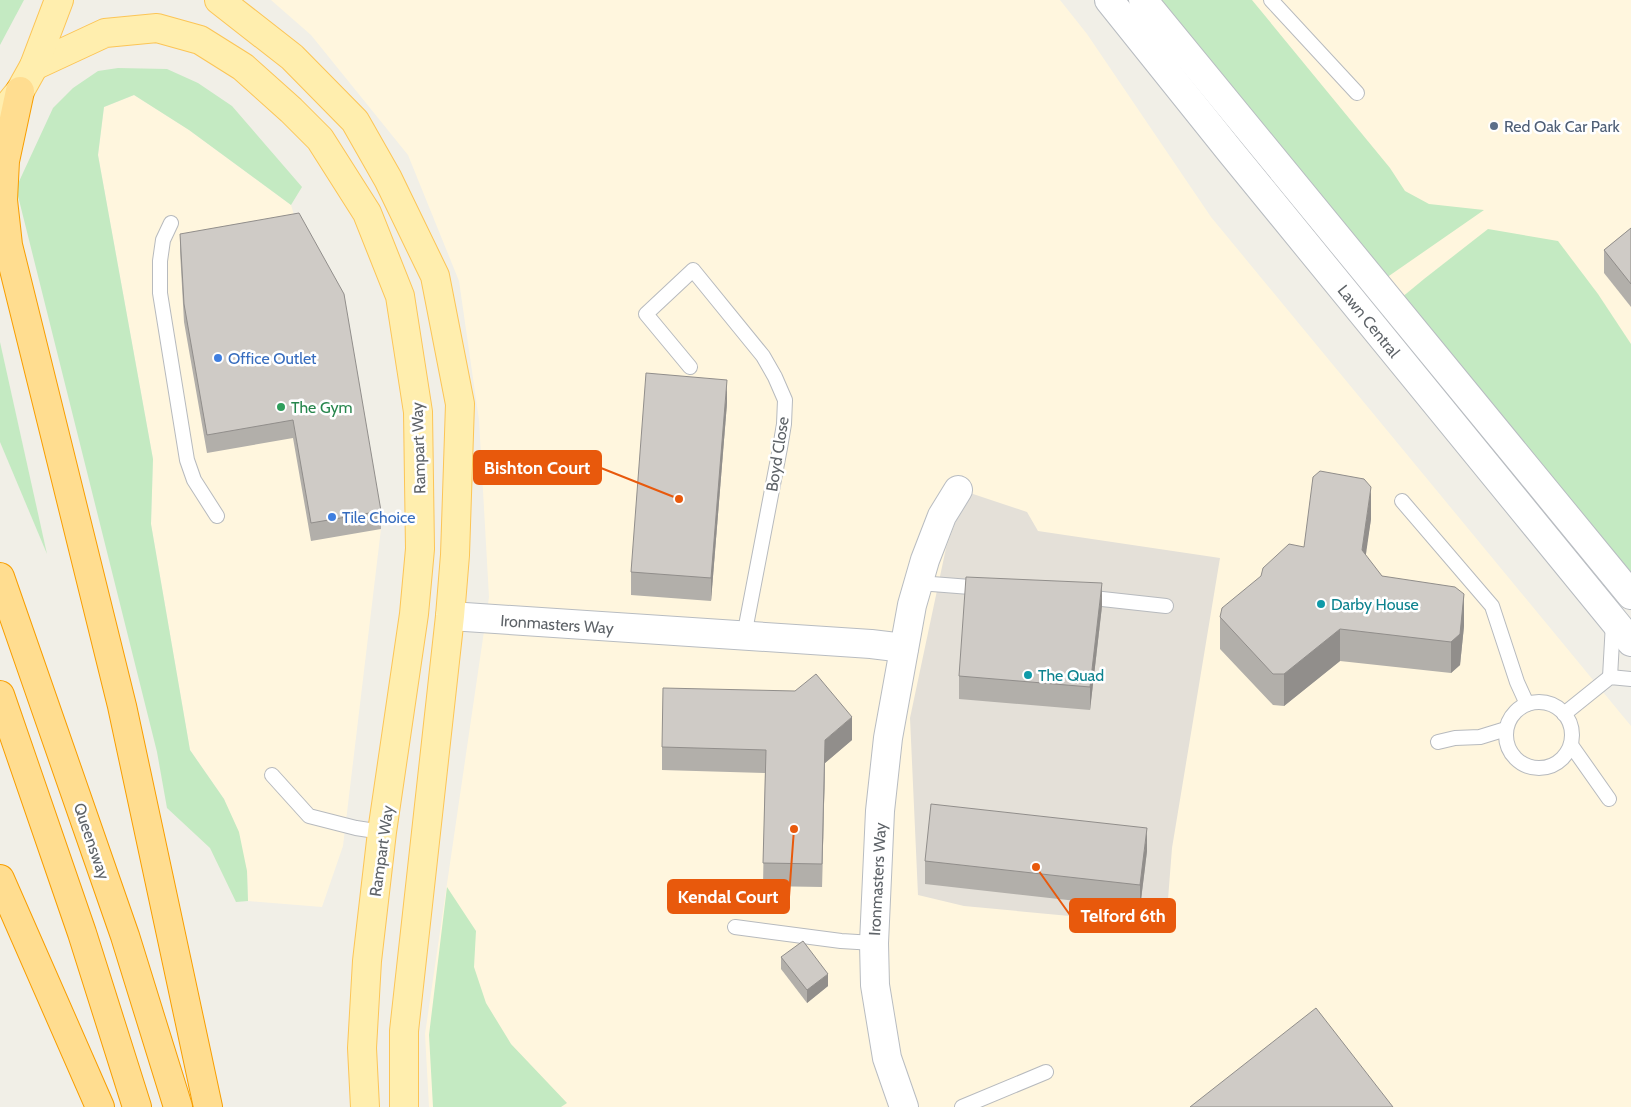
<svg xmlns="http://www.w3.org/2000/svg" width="1631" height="1107" viewBox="0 0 1631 1107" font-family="Cabin,sans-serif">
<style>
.commercial{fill:#fff6de}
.education{fill:#e4e0d8}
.green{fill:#c4eac2}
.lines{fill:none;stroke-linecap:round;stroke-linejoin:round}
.lane-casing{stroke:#b7babe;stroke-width:16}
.secondary-casing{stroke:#b8bcc1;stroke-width:30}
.primary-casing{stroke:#fcc556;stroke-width:30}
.highway-casing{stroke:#f89e00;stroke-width:30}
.lane{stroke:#fff;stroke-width:14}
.secondary{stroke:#fff;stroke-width:28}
.primary{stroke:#ffeeae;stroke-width:28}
.highway{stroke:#ffdd90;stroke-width:28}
.wall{fill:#b2afaa}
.shaded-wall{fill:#918e8b}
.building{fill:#cfcbc6;stroke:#918e8b}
.service-dot{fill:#5c6f8a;stroke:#fff;stroke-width:2}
.shop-dot{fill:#3f7fe0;stroke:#fff;stroke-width:2}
.leisure-dot{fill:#2e9e5b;stroke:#fff;stroke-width:2}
.culture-dot{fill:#0f9aa8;stroke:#fff;stroke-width:2}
.labels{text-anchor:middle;stroke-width:5;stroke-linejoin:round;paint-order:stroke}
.service-label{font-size:16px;fill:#4e5e75;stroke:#fff;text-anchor:start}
.street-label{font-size:16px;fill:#5e6368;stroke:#fff}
.shop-label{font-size:16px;fill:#366cbe;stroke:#fff;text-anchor:start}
.leisure-label{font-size:16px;fill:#27864d;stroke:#fff;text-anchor:start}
.culture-label{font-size:16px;fill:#0d838f;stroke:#fff;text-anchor:start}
.leader{fill:none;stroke:#e8590c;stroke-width:2}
.callout-dot{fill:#e8590c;stroke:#fff;stroke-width:2}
.callout{fill:#e8590c;stroke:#e8590c;stroke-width:2}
.callout-label{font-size:18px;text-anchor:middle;font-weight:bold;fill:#fff}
</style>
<rect width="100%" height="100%" fill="#f1efe7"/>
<g class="commercial">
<path d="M271 0H1060L1087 34 1211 217 1631 726V1107H429L425 1034 489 597 479 420 459 281 408 155 311 35Z"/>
<path d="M1157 0H1631V579Z"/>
<path d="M134 95 189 130 291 205 299 231 344 311 381 529 343 846 322 907 248 901 247 871 224 799 190 750 151 524 153 459 98 155 104 107Z"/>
</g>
<path class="education" d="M967 492 1027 512 1038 531 1220 558 1172 848 1166 925 964 906 918 895 910 718 946 548Z"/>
<g class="green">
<path d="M0 0H24L0 45Z"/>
<path d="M1157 0H1252L1390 168 1405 191 1429 204 1484 210 1386 278Z"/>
<path d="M118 68 167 69 198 83 232 106 302 187 291 205 189 130 134 95 104 107 98 155 153 459 151 524 190 750 224 799 239 832 247 871 248 901 236 902 210 848 167 808 157 752 16 188 53 108 73 88 98 71Z"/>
<path d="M1488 229 1558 241 1598 294 1631 344V579L1401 298 1424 279Z"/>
<path d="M0 342 47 554 0 442Z"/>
<path d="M447 887 476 931 474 967 486 1003 511 1044 567 1103 561 1107H433L429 1035Z"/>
</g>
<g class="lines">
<defs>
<g id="lane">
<path d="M1271 0 1357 93"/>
<path d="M171 223 163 240 160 261V293L187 460 194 480 217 516"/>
<path d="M690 367 646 314 693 270 763 356 775 377 785 400 784 424 780 448 744 636"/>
<path d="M1402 501 1492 606 1517 682 1527 704"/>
<path d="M919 583 983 588"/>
<path d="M1084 597 1166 606"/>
<path d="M1610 677 1613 623"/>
<circle cx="1539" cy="735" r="33"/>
<path d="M1564 714 1610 677 1631 679"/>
<path d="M1438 742 1455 738 1480 737 1506 729"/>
<path d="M1571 745 1609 799"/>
<path d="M272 775 309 816 356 828 382 832"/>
<path d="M735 927 841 941 874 943"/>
<path d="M962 1107 1046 1072"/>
</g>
<g id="secondary">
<path d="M1109 0 1230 151 1631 642"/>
<path d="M1143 0 1631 595"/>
<path d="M450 616 871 644 904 648"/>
<path d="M904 1107 887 1058 875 985 874 943 880 811 888 738 912 605 925 560 942 516 958 490"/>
</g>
<g id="primary">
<path d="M219 0 292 57 355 121 388 179 435 276 460 404 455 555 450 616 404 1031V1107"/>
<path d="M34 66 105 33 157 28 200 40 243 67 291 110 320 139 367 213 400 296 418 412 420 549 414 614 382 832 367 961 362 1048 365 1107"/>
<path d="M0 116 20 91 34 66 59 0"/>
</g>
<g id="highway">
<path d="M20 91 5 161 3 200 8 245 122 706 208 1107"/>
<path d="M0 577 125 936 178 1107"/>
<path d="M0 695 82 933 137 1107"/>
<path d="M0 879 100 1107"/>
</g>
</defs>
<use href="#lane" class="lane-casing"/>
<use href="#secondary" class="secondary-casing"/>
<use href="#primary" class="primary-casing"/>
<use href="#highway" class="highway-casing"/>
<use href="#lane" class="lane"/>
<use href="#secondary" class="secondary"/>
<use href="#primary" class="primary"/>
<use href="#highway" class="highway"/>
</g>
<g class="wall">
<path d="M1631 228V307L1604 273V250Z"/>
<path d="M180 234 381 511V529L311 541 293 438 207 453 184 322 180 251Z"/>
<path d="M727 403 711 601 631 595V572Z"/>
<path d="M1371 519 1365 555 1382 576 1464 626 1460 665 1451 673 1340 661 1284 706 1273 705 1220 649V617L1304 547Z"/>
<path d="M1102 606 1090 710 959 699V676Z"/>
<path d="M852 740 825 763 822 887 763 886 765 773 662 770V747Z"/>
<path d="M1147 851 1140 908 925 884V861Z"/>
<path d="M781 957 828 986 807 1003 781 969Z"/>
</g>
<g class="shaded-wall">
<path d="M727 380V403L711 601V578Z"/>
<path d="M1371 487V519L1362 582V550Z"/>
<path d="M1102 583V606L1090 710V687Z"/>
<path d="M1464 594V626L1460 665 1451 673V642Z"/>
<path d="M1340 629V661L1284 706V674Z"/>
<path d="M852 717V740L825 763 822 887 825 740Z"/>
<path d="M1147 828V851L1140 908V885Z"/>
<path d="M828 974V986L807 1003V990Z"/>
</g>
<g class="building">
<path d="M299 213 344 294 381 511 311 523 293 420 207 435 184 304 180 234Z"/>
<path d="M1631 228V284L1604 250Z"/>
<path d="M646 373 727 380 711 578 631 572Z"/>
<path d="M1320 471 1364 479 1371 487 1362 550 1382 576 1455 587 1464 594 1460 634 1451 642 1340 629 1284 674H1273L1220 617 1222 608 1261 576 1263 568 1289 544 1304 547 1313 477Z"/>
<path d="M966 577 1102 583 1090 687 959 676Z"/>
<path d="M816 674 852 717 825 740 822 864 763 863 766 750 662 747 663 688 795 691Z"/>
<path d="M931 804 1147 828 1140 885 925 861Z"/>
<path d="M803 941 828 974 807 990 781 957Z"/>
<path d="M1316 1008 1393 1107H1190Z"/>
</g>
<circle class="service-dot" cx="1494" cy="126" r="5"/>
<g class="shop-dot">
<circle cx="218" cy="358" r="5"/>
<circle cx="332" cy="517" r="5"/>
</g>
<circle class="leisure-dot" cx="281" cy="407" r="5"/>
<g class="culture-dot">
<circle cx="1321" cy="604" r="5"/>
<circle cx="1028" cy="675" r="5"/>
</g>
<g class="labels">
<g class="service-label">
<text x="1504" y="132">Red Oak Car Park</text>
</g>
<g class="street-label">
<text transform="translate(1369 321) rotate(51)" y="6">Lawn Central</text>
<text transform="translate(418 448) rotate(-92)" y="6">Rampart Way</text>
<text transform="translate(777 454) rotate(-81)" y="6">Boyd Close</text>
<text transform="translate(557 624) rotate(4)" y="6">Ironmasters Way</text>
<text transform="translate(92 841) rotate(71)" y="6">Queensway</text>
<text transform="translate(381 851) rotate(-82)" y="6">Rampart Way</text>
<text transform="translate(877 879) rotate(-87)" y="6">Ironmasters Way</text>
</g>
<g class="shop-label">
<text x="228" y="364">Office Outlet</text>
<text x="342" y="523">Tile Choice</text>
</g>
<g class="leisure-label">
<text x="291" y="413">The Gym</text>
</g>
<g class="culture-label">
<text x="1331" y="610">Darby House</text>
<text x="1038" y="681">The Quad</text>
</g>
</g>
<path class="leader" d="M679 499L601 468M794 829L789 897M1036 867L1070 915"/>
<g class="callout-dot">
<circle cx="679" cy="499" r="5"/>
<circle cx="794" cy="829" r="5"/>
<circle cx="1036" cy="867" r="5"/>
</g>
<g class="callout">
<rect x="474" y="451" width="127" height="33" rx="5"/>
<rect x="668" y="880" width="121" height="33" rx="5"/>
<rect x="1070" y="899" width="105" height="33" rx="5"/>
</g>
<g class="callout-label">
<text x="537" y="474">Bishton Court</text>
<text x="728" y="903">Kendal Court</text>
<text x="1123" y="922">Telford 6th</text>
</g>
</svg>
